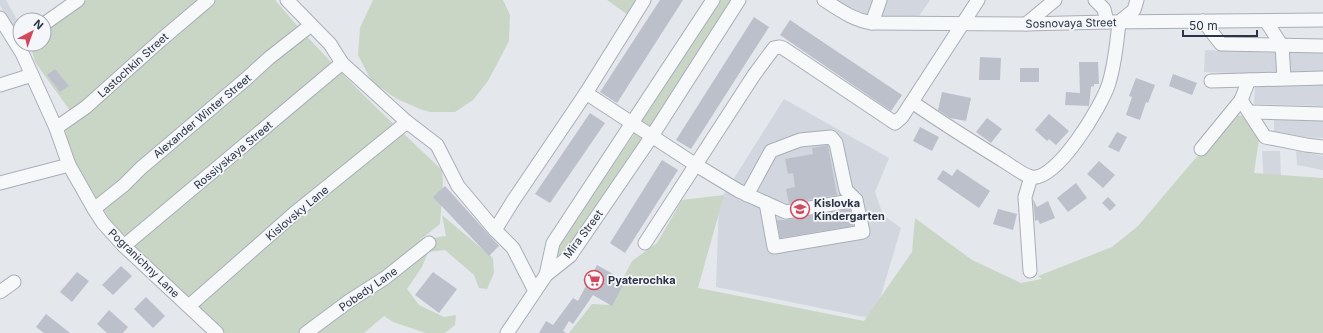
<svg xmlns="http://www.w3.org/2000/svg" width="1323" height="333" viewBox="0 0 1323 333" font-family="Inter,sans-serif">
<style>
.built{fill:#d2d6de}
.green{fill:#c9d6c5}
.building{fill:#bbc0ca}
.lines{fill:none;stroke-linecap:round;stroke-linejoin:round}
.minor-casing{stroke:#a9aeb7;stroke-width:15}
.minor{stroke:#f7f8fa;stroke-width:13}
.labels{text-anchor:middle;stroke-width:3.5;stroke-linejoin:round;paint-order:stroke}
.street-label{font-size:11px;fill:#2b3445;stroke:#f4f6f9}
.poi-label{font-size:11px;font-weight:bold;fill:#2b3445;stroke:#f4f6f9;text-anchor:start}
</style>
<rect width="100%" height="100%" fill="#e4e7ec"/>
<g class="built">
<path d="M0 0H6L20 25V41L0 5Z"/>
<path d="M832 0H930L919 16 883 18H869Z"/>
<path d="M1205 50 1280 53 1279 75 1204 72Z"/>
<path d="M1289 52H1323V73L1288 74Z"/>
<path d="M1255 84H1323V106L1254 104Z"/>
<path d="M784 99 889 158 875 192 883 215 901 228 874 319 716 287 719 202Z"/>
<path d="M1274 120H1323V138L1274 136Z"/>
<path d="M1296 150 1323 156V170L1297 165Z"/>
<path d="M1262 151H1280L1282 203 1265 202Z"/>
</g>
<g class="green">
<path d="M87 0H275C326 61 384 115 442 170L443 184 440 224 420 240 446 236 442 215 493 258 494 273 487 289 479 288 474 275 445 250 428 252 422 267 407 289 419 305 444 317 456 315 455 325 445 333H426L393 322 384 316 364 333H225L120 237 69 152 65 129 76 119 35 62 31 47 33 44H44V29L51 23Z"/>
<path d="M373 0H503L510 15 509 41 488 81 473 100 455 112H430L420 109 397 99 372 82 358 55 360 28Z"/>
<path d="M607 0H638L628 15Z"/>
<path d="M719 0H731L651 125 648 127 641 122 642 119Z"/>
<path d="M1237 115 1262 119 1254 173 1323 178V333H569L592 304 609 305 632 261 657 243 682 200 724 195 698 288 864 321 912 252 915 218 972 260 1021 283 1042 279 1038 276 1112 247 1138 226 1193 161Z"/>
<path d="M635 133 642 137 641 140 564 254 561 256 557 255 555 248Z"/>
</g>
<g class="building">
<path d="M660 0H683L617 103 600 92Z"/>
<path d="M754 17 769 27 691 149 676 140Z"/>
<path d="M790 20 902 95 891 111 780 35Z"/>
<path d="M980 57 1001 58 1000 80H979Z"/>
<path d="M1079 62H1098L1099 84H1094V86L1091 87 1089 106 1065 105 1066 92 1080 93Z"/>
<rect x="1020" y="68" width="19" height="14"/>
<path d="M55 69 69 86 60 92 47 75Z"/>
<path d="M1173 74 1197 83 1192 95 1169 86Z"/>
<path d="M1136 78 1155 85 1148 103 1146 102 1140 120 1126 115 1132 97 1129 96Z"/>
<path d="M942 92 971 98 966 121 950 118 938 110Z"/>
<path d="M590 113 605 123 550 203 535 194Z"/>
<path d="M1049 114 1069 131 1056 145 1049 139 1047 141 1035 130Z"/>
<path d="M987 118 1002 129 991 143 976 132Z"/>
<path d="M920 127 939 137 932 151 913 141Z"/>
<path d="M1117 132 1127 137 1119 152 1108 147Z"/>
<path d="M828 145 837 195 789 203 786 189 795 187 793 173 788 174 785 159 813 154 812 148Z"/>
<path d="M662 160 678 170 625 253 610 243Z"/>
<path d="M1099 161 1115 175 1103 188 1087 174Z"/>
<path d="M957 169 990 191 979 208 937 179 943 170 952 176Z"/>
<path d="M1076 183 1087 198 1068 212 1057 198Z"/>
<path d="M445 186 499 246 489 256 433 197Z"/>
<path d="M1108 197 1116 205 1110 211 1102 203Z"/>
<path d="M1033 199 1037 207 1048 201 1055 218 1040 224 1038 220 1035 221Z"/>
<path d="M850 209 853 226 780 238 777 220H787Z"/>
<path d="M998 209 1017 214 1013 230 993 224Z"/>
<path d="M597 265 625 281 612 306 593 295 573 324 569 321 563 331 566 333H539L546 321 553 325 573 298 578 301Z"/>
<path d="M121 266 132 276 113 295 102 285Z"/>
<path d="M77 272 89 281 72 302 60 292Z"/>
<path d="M433 272 457 289 439 313 415 295Z"/>
<path d="M146 297 165 316 153 328 134 309Z"/>
<path d="M109 310 128 327 123 333H107L97 324Z"/>
<path d="M46 314 70 333H44L36 327Z"/>
</g>
<g class="lines">
<defs>
<g id="minor">
<path d="M287 0 330 44 342 63 407 122 437 145 458 186 495 230 513 248 535 291"/>
<path d="M824 0C840 10 853 20 872 23L1026 24 1107 22 1323 20"/>
<path d="M1095 0 1104 9 1107 22"/>
<path d="M0 18 22 53 56 128 69 165 94 209 103 223 124 246 217 333"/>
<path d="M1203 21 1221 44 1323 46"/>
<path d="M1266 21 1282 46 1284 78"/>
<path d="M872 23 880 0"/>
<path d="M44 24 78 0"/>
<path d="M1026 24 1055 0"/>
<path d="M1211 81 1323 78"/>
<path d="M0 85 32 75"/>
<path d="M586 93 696 165 739 191 786 212 856 200"/>
<path d="M1241 100 1265 137 1306 145 1323 147"/>
<path d="M912 102C941 122 971 141 1002 160 1009 164 1023 175 1031 177 1056 183 1103 104 1109 83 1115 63 1117 43 1119 22L1134 10 1137 0"/>
<path d="M1250 112 1323 114"/>
<path d="M56 128 86 107 162 39 208 0"/>
<path d="M1201 149 1241 100 1249 80"/>
<path d="M0 183 69 165"/>
<path d="M747 195 771 151 800 140 831 137 836 143 846 190 856 200 863 232 774 247 766 203"/>
<path d="M94 209 124 185 141 168 246 79 269 58 311 25"/>
<path d="M495 230 513 201 586 93 644 0"/>
<path d="M645 243 754 75 774 48 780 47 783 48 895 123 902 117 978 0"/>
<path d="M124 246 342 63"/>
<path d="M1030 271 1025 197 1031 177"/>
<path d="M546 275 553 243 713 0"/>
<path d="M0 292 14 282"/>
<path d="M189 306 297 211 407 122"/>
<path d="M306 333 349 301 385 278 429 243"/>
<path d="M507 333 546 275 570 256 652 136 739 0"/>
</g>
</defs>
<use href="#minor" class="minor-casing"/>
<use href="#minor" class="minor"/>
</g>
<defs>
<symbol id="school-ring" viewBox="-11 -11 22 22"><circle r="9.5" fill="#f4f6f9" stroke="#d1495b" stroke-width="1.5"/><path d="M0-5L7-2L0 1L-7-2ZM-4 1L0 2.5L4 1V4Q0 6-4 4Z" fill="#d1495b"/></symbol>
<symbol id="supermarket-ring" viewBox="-11 -11 22 22"><circle r="9.5" fill="#f4f6f9" stroke="#d1495b" stroke-width="1.5"/><path d="M-6-5.5h2.5l.6 2H6L4.5 2H-2.5L-4.4-4H-6ZM-1.5 3.2a1.3 1.3 0 1 0 .1 0ZM3 3.2a1.3 1.3 0 1 0 .1 0Z" fill="#d1495b"/></symbol>
</defs>
<g fill-rule="evenodd">
<use href="#school-ring" x="789" y="198" width="22" height="22"/>
<use href="#supermarket-ring" x="583" y="269" width="22" height="22"/>
</g>
<g class="labels">
<g class="street-label">
<text transform="translate(1071 23) rotate(-1)" y="4">Sosnovaya Street</text>
<text transform="translate(133 65) rotate(-42)" y="4">Lastochkin Street</text>
<text transform="translate(202 116) rotate(-40)" y="4">Alexander Winter Street</text>
<text transform="translate(233 155) rotate(-40)" y="4">Rossiyskaya Street</text>
<text transform="translate(297 213) rotate(-40)" y="4">Kislovsky Lane</text>
<text transform="translate(583 234) rotate(-53)" y="4">Mira Street</text>
<text transform="translate(144 263) rotate(44)" y="4">Pogranichny Lane</text>
<text transform="translate(368 289) rotate(-35)" y="4">Pobedy Lane</text>
</g>
<g class="poi-label">
<text x="814" y="207">Kislovka<tspan x="814" dy="13">Kindergarten</tspan></text>
<text x="608" y="284">Pyaterochka</text>
</g>
</g>
<g transform="translate(32 32) rotate(41)"><circle r="19" fill="#f4f6f9" stroke="#a4a8b1"/>
<path d="M0-3L7 15L0 10L-7 15Z" fill="#d1495b"/>
<text y="-6" font-size="11" font-weight="bold" text-anchor="middle" fill="#2b3445">N</text>
</g>
<path d="M1183 30v6h74v-6" fill="none" stroke="#2b3445" stroke-width="2"/>
<text x="1189" y="30" font-size="12" fill="#2b3445" stroke="#f4f6f9" stroke-width="3" paint-order="stroke">50 m</text>
</svg>
